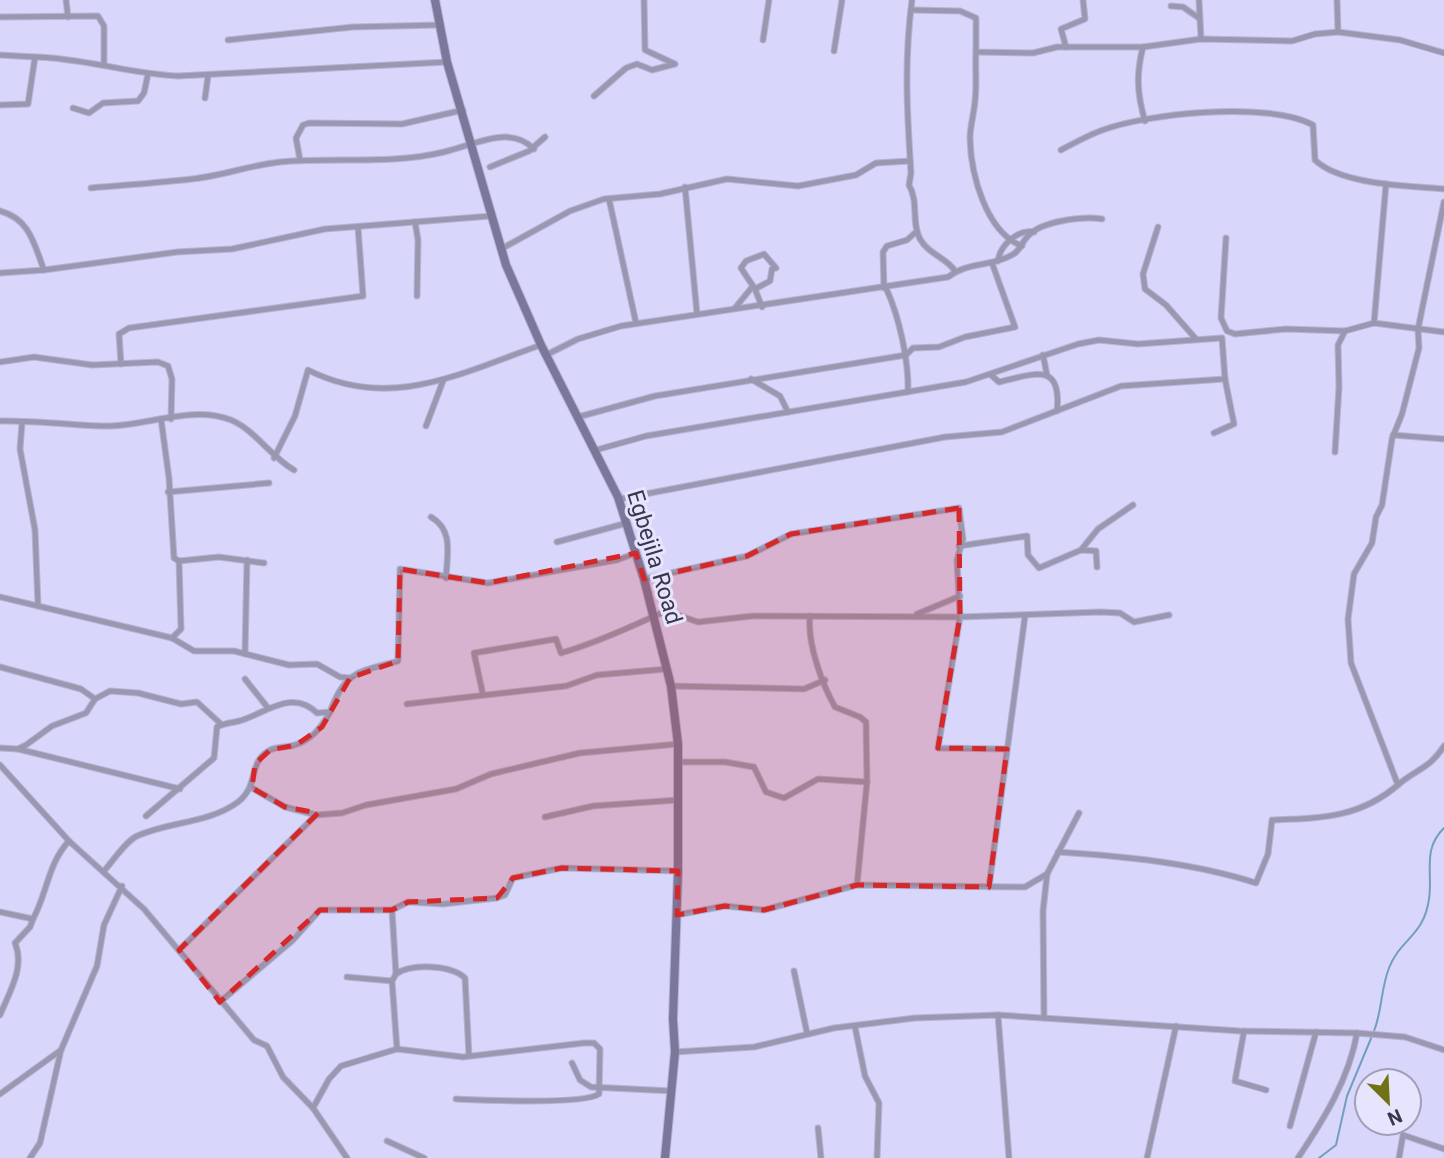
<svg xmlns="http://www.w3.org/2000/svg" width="1444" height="1158" viewBox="0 0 1444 1158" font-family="Roboto,sans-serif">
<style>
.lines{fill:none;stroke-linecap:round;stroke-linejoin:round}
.stream{stroke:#719fbe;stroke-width:2}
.street-casing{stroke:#b6b3d5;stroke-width:7}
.secondary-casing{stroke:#b6b3d5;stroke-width:10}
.street{stroke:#9a97b1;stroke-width:5}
.secondary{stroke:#7b779b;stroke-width:8}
.marked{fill:#d62828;fill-opacity:0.2;stroke:#d62828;stroke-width:5;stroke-dasharray:14 9;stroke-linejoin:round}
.labels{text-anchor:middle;stroke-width:6;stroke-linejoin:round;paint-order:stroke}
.street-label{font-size:23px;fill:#38354d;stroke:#e7e5fe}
</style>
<rect width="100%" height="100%" fill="#d9d6fb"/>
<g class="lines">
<g class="stream">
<path d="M1374 1031C1382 1011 1381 988 1389 968 1400 939 1424 936 1429 899 1433 873 1422 849 1444 828"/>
<path d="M1319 1158 1336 1145 1347 1096 1372 1036"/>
</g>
<defs>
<g id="street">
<path d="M66 0 68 17"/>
<path d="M912 0C904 61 907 112 911 173L909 185C919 202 911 222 920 239 929 255 946 257 955 271"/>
<path d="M1199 0 1201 39"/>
<path d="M1337 0 1338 32 1400 40 1444 53"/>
<path d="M1171 6 1183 7 1199 18"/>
<path d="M911 10 960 11 976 18V52L1033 53 1057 47H1143L1201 39 1292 41 1315 34 1338 32"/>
<path d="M0 17 98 16 104 26V63"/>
<path d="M228 40 353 27 439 25"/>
<path d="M763 40 769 0"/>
<path d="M1066 47 1061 29 1085 19 1083 0"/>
<path d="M1143 47C1136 74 1137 94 1145 121"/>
<path d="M834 51 842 0"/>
<path d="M976 52C975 69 977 85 975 101 974 114 970 126 970 139 971 175 986 232 1022 246"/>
<path d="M0 55 35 57"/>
<path d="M594 96 626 68 637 64 652 70 675 64 645 50 644 0"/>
<path d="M205 98 208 76"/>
<path d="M0 105 28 104 35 57C84 58 130 74 178 76L447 62"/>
<path d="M73 108 89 113 103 103 138 101 144 93 148 74"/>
<path d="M1061 150C1074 143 1087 136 1100 131 1145 113 1270 101 1313 125L1315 160C1341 185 1409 186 1444 189"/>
<path d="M300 160 296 138 303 125 309 123 402 124 463 110"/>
<path d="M490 167 529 151 545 137"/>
<path d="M685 187 697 314"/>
<path d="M91 188C124 185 158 183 192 179 221 176 251 165 280 162 337 157 389 165 444 152 474 145 510 124 534 149"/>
<path d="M609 199 636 323"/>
<path d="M0 211C30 219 34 244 44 270"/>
<path d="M415 222 418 240 417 296"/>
<path d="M1158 227 1143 274 1145 289 1166 305 1196 339"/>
<path d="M1226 238 1221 318 1227 331 1235 334 1286 329 1345 331 1374 323 1444 332"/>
<path d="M501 249 570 211 604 199 660 194 727 179 798 186 856 175 876 163 910 161"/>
<path d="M998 261C1000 245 1018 229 1034 232"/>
<path d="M0 273 44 270 177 252 232 249 325 229 491 216"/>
<path d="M884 288 883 252 887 246 907 240 917 231"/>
<path d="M886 288C899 316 909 361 908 392"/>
<path d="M735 308 753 286 741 268 746 261 764 254 776 268 772 269 770 281 755 289 762 307"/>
<path d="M1374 323 1386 184"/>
<path d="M546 355 578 339 621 326 948 277C967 262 989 267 1010 256 1020 252 1021 243 1028 236 1041 221 1083 216 1102 219"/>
<path d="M1043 355 1047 375"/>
<path d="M0 362 34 357 92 365 158 362 168 366 172 379 171 419"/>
<path d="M121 364 119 334 129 328 363 296 358 227"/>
<path d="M991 375 999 382C1034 374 1062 361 1057 411"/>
<path d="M751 379 780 396 788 412"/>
<path d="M578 417 655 396 906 355 913 348 939 347 965 337 1015 327 992 263"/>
<path d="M161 419 169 478 174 558 179 561 219 557 264 563"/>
<path d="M0 421C33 420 68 425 102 426 142 428 191 404 231 420 255 430 271 457 294 470"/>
<path d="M22 423 20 449 35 530 38 606"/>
<path d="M426 426 443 381"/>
<path d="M1214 433 1234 424 1225 379"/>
<path d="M1393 435 1444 439"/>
<path d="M596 450 646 436 966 382 1078 344 1099 340 1138 344 1222 338 1225 379 1121 386 1002 432 945 437 619 499"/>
<path d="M1335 452 1339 387 1338 345 1345 331"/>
<path d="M274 458 295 416 308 370C391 412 463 372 541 345"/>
<path d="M168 492 269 483"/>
<path d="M431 517C454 530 447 555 446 578"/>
<path d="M557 542 627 523"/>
<path d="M959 546 1027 536 1028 555 1039 568 1081 550 1096 551 1097 567"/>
<path d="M1081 550 1098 529 1133 505"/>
<path d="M0 597 172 638 194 651H234L289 665 317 664 340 677 350 678"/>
<path d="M917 614 960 596"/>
<path d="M172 638 181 629 179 561"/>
<path d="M245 654 247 560"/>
<path d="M0 667 81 689 95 699"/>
<path d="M245 679 268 708"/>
<path d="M671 686 804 689 825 680"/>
<path d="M483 695 474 653 556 639 561 653C596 643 632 626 666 611L698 622 753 616 960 617 957 560 963 539 959 508 791 534 747 556 644 579"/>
<path d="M407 704 566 686 597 675 667 669"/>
<path d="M0 748 18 749 26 745 52 726 86 713 95 699 110 691 138 693 181 704 197 702 221 724"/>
<path d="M18 749 180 789"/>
<path d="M1007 749 938 748 960 617 1100 612 1120 613 1134 622 1169 615"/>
<path d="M678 762H725L754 767 766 792 784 798 818 779 867 782 866 722 860 717 835 707C822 684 807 643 810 616"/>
<path d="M0 765 69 841 144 909 254 1040 267 1046 283 1077 313 1108 347 1158"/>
<path d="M1398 785 1351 663 1348 619 1354 574 1372 543 1376 517 1382 505 1392 439 1402 414 1419 348 1418 329 1444 202"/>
<path d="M252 788 285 807 316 815 342 813 366 805 456 789 491 774 580 753 678 744"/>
<path d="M146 816 214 758 217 727C224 723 231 723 239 721 265 714 292 688 317 713L330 712C345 670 359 672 398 661L400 569 488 583 617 560 636 553"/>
<path d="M545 817 593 806 678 800"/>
<path d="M1058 852C1123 856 1194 863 1256 883L1268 854 1272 820C1322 818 1360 818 1399 784 1417 769 1430 768 1444 746"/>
<path d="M104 871C113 861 125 842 137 836 170 821 208 824 238 802 260 785 247 762 270 750 275 747 284 747 291 746 310 742 321 728 330 712"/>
<path d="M857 885 867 782"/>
<path d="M989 887 1025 616"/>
<path d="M392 910 396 974 392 981 397 1049"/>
<path d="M0 912 33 919C47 894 48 863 69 841"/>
<path d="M677 915 725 906 764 910 857 885 1025 887 1047 874 1079 813"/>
<path d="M179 950 316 815"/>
<path d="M794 971 807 1033"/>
<path d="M396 974C412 963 451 965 465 978L469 1056"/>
<path d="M347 977 392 981"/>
<path d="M220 1002 293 940 320 910H392L408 902 443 904 497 898 505 895 513 878 562 868 678 871"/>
<path d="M0 1015C10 991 25 967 15 943L30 927 33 919"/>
<path d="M998 1015 1009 1158"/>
<path d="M1044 1018 1043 911 1047 875"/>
<path d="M855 1027 865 1076 879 1103 877 1158"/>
<path d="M1244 1031 1235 1081 1266 1090"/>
<path d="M675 1052 754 1047 834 1028 915 1018 998 1015 1240 1031 1357 1033"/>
<path d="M572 1063 580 1080 591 1087 672 1091"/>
<path d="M0 1094 61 1050 97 966 104 925 122 886"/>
<path d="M313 1108 329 1079 341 1066 397 1049 463 1057 584 1043H594L600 1049 599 1094C584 1105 480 1100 456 1099"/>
<path d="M1290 1126 1316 1032"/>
<path d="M818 1128 821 1158"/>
<path d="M387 1141 424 1158"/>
<path d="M30 1158 40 1143 61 1050"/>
<path d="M1147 1158 1176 1026"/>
<path d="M1298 1158C1324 1119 1349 1079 1357 1033L1405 1037 1444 1050"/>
<path d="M1399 1158 1403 1135 1444 1149"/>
</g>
<path id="secondary" d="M435 0 447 62 506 265 541 345 618 497 644 579 671 686 678 744V871L673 1019 675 1052 665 1158"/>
</defs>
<use href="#street" class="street-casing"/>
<use href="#secondary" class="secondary-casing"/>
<use href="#street" class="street"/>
<use href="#secondary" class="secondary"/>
</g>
<path class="marked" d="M959 508 960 616 938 748 1007 749 989 887 857 885 764 910 725 906 677 915 678 871 562 868 513 878 497 898 408 902 392 910H320L220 1002 179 950 318 813 285 807 252 788 255 764 270 750 296 745 322 727 350 678 398 661 400 569 488 583 636 553 644 579 747 556 791 534Z"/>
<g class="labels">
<g class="street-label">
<text transform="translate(655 557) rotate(73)" y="8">Egbejila Road</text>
</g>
</g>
<g transform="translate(1388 1102) rotate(156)"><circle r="33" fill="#e7e5fe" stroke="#a19fb7" stroke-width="2"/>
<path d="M0-5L12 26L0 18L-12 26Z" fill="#717115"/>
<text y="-10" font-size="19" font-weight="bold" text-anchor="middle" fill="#38354d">N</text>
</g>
</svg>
